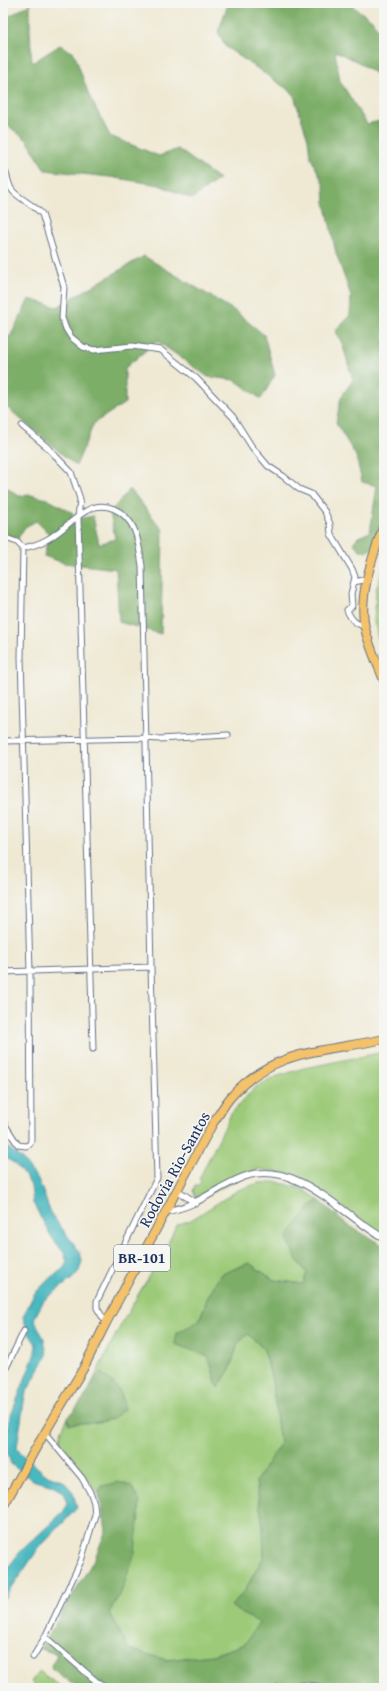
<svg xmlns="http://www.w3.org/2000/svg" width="387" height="1691" viewBox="0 0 387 1691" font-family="'Gentium Book Plus',serif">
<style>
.green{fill:#9cca78;stroke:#5c7c6b}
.forest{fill:#7dae68;stroke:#4c6e63}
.water{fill:#49b8bf;stroke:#32748e}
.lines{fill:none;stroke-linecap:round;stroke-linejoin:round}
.minor-casing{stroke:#657087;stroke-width:7}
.tertiary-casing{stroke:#657087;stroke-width:8}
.trunk-casing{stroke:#657087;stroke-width:10}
.minor{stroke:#fff;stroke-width:5}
.tertiary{stroke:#fff;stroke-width:6}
.trunk{stroke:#f3c26a;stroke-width:8}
.labels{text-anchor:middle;stroke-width:3.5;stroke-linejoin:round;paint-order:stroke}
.shield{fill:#f6f6f2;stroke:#5d6b8a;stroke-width:1}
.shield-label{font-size:15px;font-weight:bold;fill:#1b2f5e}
.street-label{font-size:16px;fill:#1b2f5e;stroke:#f6f6f2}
</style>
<rect width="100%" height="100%" fill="#f6f6f2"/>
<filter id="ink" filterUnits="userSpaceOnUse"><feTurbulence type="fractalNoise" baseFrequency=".025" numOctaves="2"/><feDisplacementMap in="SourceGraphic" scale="8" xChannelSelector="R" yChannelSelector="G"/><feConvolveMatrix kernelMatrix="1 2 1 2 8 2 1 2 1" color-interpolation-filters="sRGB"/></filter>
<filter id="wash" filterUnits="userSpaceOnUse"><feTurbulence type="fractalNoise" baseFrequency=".012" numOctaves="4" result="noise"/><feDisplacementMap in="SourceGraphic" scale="16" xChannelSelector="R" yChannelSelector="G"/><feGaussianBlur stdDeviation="0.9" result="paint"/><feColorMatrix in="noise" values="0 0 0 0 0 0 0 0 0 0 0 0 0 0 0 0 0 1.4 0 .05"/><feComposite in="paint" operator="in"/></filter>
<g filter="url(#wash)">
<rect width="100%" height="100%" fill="#efe9d3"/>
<path class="green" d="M384 564V661L374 622 376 590Z
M384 1052V1236L322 1193 293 1175 259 1169 197 1200 193 1191 195 1186H198L201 1181 199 1179 231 1114 254 1088 275 1077 304 1068Z
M278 1182 303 1189 319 1200 311 1206 297 1260 307 1273 303 1284 274 1280 249 1263 220 1275 208 1297 199 1321 217 1387 230 1369 238 1343 248 1334 264 1349 272 1380 280 1444 256 1482 263 1527 264 1556 244 1592 231 1606 242 1614 260 1622 245 1644 213 1655 167 1660 129 1649 109 1613 122 1590 102 1486 99 1494 69 1455 60 1440 62 1429 68 1418 69 1424 124 1400 116 1386 101 1373 94 1379C107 1350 122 1322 138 1295 151 1272 166 1251 176 1225L191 1220 238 1190 259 1183Z
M39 1671 58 1685 56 1688H38L31 1682Z"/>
<path class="forest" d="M227 3H348L372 20 384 39V72L379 76 358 62 335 51 340 81 367 124 384 120V518L375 546 367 552 361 551 353 543 358 537 370 532 377 486 362 482 356 456 336 423 341 397 353 380 342 343 335 331 350 315 351 296 336 253 325 202 324 185 310 156 308 139 293 93 226 47 218 32 227 7Z
M30 4V30L32 63 60 45 74 53 89 95 110 136 159 156 178 149 219 179 192 199 159 185 110 177 45 170 27 140 3 122V39L10 36 6 18Z
M144 256 235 311 264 335 275 375 261 399 235 380 208 377 157 341 125 368V403L94 423 76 466 3 404V336L10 337 29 299 57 307Z
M3 485 19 496 31 495 47 499 73 513 71 520 93 516 99 544 115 539 110 512 130 489 163 530 161 634 119 622 116 569 64 563 44 556 49 534 36 521 25 527 17 540 3 532Z
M319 1200 348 1225 384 1246V1688H79L51 1668 57 1654 40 1649 95 1558 106 1530 99 1494 102 1486 118 1482 131 1486 140 1502 135 1553 122 1590 109 1613 129 1649 167 1660 213 1655 245 1644 259 1622 242 1614 231 1606 244 1592 264 1556 263 1527 256 1481 280 1444 272 1380 264 1349 248 1334 238 1343 230 1369 218 1388 209 1357 175 1344 177 1333 199 1321 208 1297 220 1275 249 1263 274 1280 303 1284 307 1273 297 1260 287 1238 311 1206Z
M101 1373C114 1383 124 1392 124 1409L113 1419 100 1422 69 1424 68 1418 87 1394 94 1379Z"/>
<path class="water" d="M3 1144 22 1159 39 1181 51 1214 80 1252 82 1261 79 1271 72 1279 44 1300 34 1319 44 1339 47 1355 25 1395 17 1447 21 1453 45 1474 63 1481 73 1492 77 1508 39 1548 3 1600V1574L20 1552 64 1511 67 1503 63 1492 50 1485 32 1480 11 1464 5 1446 10 1418 35 1353 36 1344 29 1334 23 1317 34 1294 47 1281 64 1268 67 1262 64 1253 51 1236 33 1203 31 1186 26 1177 14 1163 3 1156Z"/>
</g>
<g filter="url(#ink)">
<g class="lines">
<defs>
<path id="minor" d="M3 167C8 174 7 183 12 190 18 198 34 205 42 214L64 287 62 318 66 329 71 337 83 347 94 350 132 346 161 350 196 378 233 417 252 447 268 466 283 476 299 489 311 494 325 512 330 524 331 534 352 569 355 577 351 594 352 606 347 610C351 620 355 623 365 627
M22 426 46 446 71 472 80 499 78 518 93 1049
M3 537 17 542 23 548 21 657 30 972 31 1140 30 1144 26 1146 18 1145 7 1128
M23 548C54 542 62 526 86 511 105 500 125 510 134 529 139 540 140 554 142 566L151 967 157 1178 97 1301V1308L106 1323
M354 582 368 579
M3 741 145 738 159 739 228 735
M3 972 151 967
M3 1121 7 1128 3 1135
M3 1374 24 1331
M45 1637 104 1688
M33 1657 45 1637 81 1561 95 1515 94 1503 91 1494 82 1478 45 1433
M277 1688C294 1685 308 1683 325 1688"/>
<path id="tertiary" d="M178 1191 196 1203
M166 1211C197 1207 215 1188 243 1177 295 1157 343 1216 384 1238"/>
<path id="trunk" d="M384 525C373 556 358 594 365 628 369 646 377 663 384 680
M3 1507 37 1446 83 1369 106 1323 213 1123C219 1115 224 1105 230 1098 272 1048 327 1052 384 1039"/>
</defs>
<use href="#minor" class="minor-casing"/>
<use href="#tertiary" class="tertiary-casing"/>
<use href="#trunk" class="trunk-casing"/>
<use href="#minor" class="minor"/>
<use href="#tertiary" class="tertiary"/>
<use href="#trunk" class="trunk"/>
</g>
</g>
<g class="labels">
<rect class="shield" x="114" y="1245" width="56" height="26" rx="3"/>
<g class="shield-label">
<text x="142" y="1263">BR-101</text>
</g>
<g class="street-label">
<text transform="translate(174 1169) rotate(-61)" y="6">Rodovia Rio-Santos</text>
</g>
</g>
<rect width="387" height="1691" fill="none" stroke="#f6f6f2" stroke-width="16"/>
</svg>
